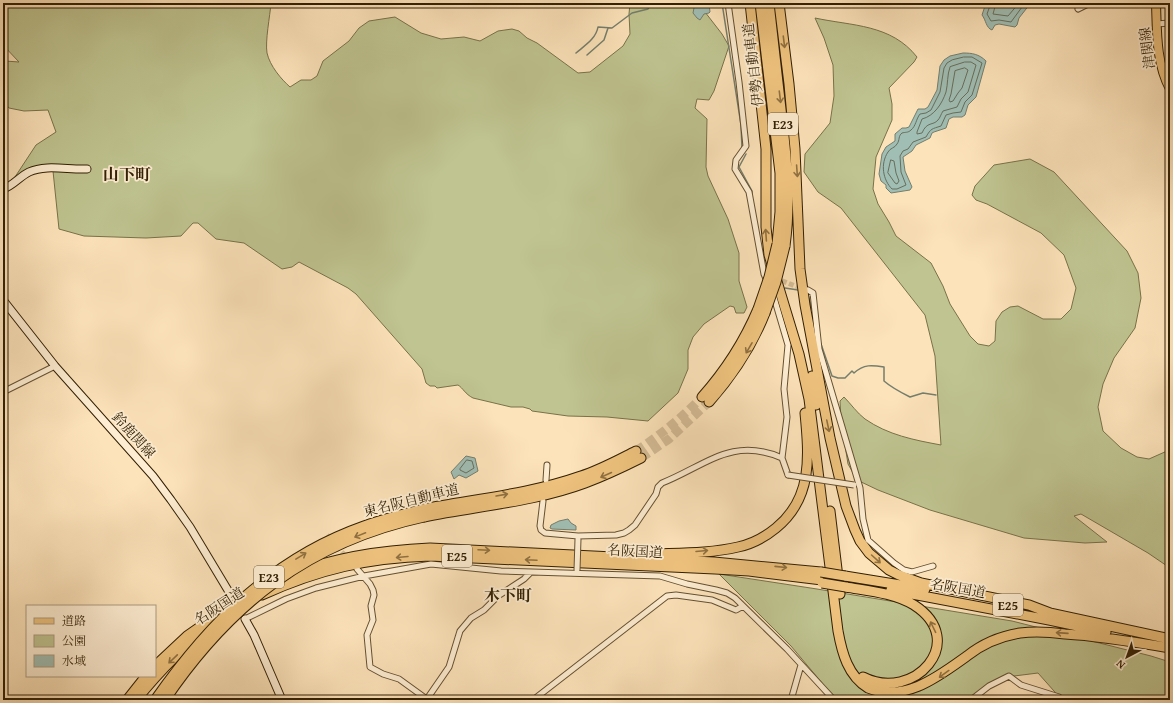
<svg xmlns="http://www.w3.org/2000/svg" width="1173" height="703" viewBox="0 0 1173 703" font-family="'Gentium Book Plus','Noto Serif JP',serif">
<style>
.green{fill:#bfc490;stroke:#78724a}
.water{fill:#a0beb4;stroke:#747e6e}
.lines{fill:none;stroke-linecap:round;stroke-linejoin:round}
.shore{stroke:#686e5c;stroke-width:1}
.stream{stroke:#747e6e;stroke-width:1.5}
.street-tunnel{stroke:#d4bc96;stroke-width:5;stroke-dasharray:5 2.5;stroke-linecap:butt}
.highway-tunnel{stroke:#d4bc96;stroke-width:9;stroke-dasharray:9 4.5;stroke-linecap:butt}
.street-casing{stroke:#645032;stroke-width:7}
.secondary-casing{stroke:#311f04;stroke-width:9}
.primary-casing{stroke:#311f04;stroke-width:10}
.highway-casing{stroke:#311f04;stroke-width:11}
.street{stroke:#feedd2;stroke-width:5}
.secondary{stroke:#feedd2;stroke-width:7}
.primary{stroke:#eec27d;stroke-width:8}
.highway{stroke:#eec27d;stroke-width:9}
.street-bridge-casing{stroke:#645032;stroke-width:7;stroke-linecap:butt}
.highway-bridge-casing{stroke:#311f04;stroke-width:11;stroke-linecap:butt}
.street-bridge{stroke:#feedd2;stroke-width:5}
.highway-bridge{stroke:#eec27d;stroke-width:9}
.oneway{stroke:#907040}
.labels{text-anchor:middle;stroke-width:3.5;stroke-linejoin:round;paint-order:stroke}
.shield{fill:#feedd2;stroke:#6e5d42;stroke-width:1}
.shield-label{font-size:13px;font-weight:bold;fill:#311f04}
.street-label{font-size:14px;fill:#311f04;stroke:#feedd2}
.quarter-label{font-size:16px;font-weight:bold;fill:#311f04;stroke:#feedd2}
</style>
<rect width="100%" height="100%" fill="#fde3ba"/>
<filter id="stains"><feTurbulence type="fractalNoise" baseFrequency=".005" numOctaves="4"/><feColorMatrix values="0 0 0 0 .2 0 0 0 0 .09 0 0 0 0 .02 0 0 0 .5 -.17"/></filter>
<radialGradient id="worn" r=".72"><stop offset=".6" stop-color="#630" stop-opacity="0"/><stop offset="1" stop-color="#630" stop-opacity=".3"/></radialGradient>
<path class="green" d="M3 3H271C270 16 265 41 267 53 270 66 281 79 290 87L301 80H311L317 76 323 61 349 41 359 28 369 21 395 17 421 33 441 39 464 37 480 41 498 31 512 29 519 31 527 38 537 43 578 73 590 72 623 46 630 34 629 14 630 3H698L722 34 729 46 714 91 709 100 697 99 695 108 707 119 706 167 708 176 728 219 739 253V281L747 307 744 313H736L734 307 730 306 704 324 693 337 688 350V369L678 393 648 421 607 417 568 416 532 411 530 409 523 407H511L473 398C465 394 463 388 458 385L437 388 435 386H430L426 383 422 369 356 294 348 288 299 262 292 267 282 269 244 243 216 239 198 223H193L181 236 146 238 84 236 59 229 53 171H42L13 180 36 145 56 132 48 110 24 111 9 108 3 101V64L5 61 19 62 3 45Z
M815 18C852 26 891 24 917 57L914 62 889 88 892 104V120L876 157 873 189 878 204 889 222 896 236 931 263 943 286 950 304 970 336 978 344 989 346 995 341 996 321 1002 312 1010 307 1018 306 1043 319H1061L1071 309 1076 288 1064 255 1041 233 987 204 976 200 972 195 975 186 994 165 1030 159 1054 172 1127 251 1138 273 1141 298 1135 328 1114 358 1103 384 1098 407 1103 431 1121 448 1137 457 1149 459 1167 451 1170 447V568L1148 553 1081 514 1074 516 1107 542 1085 543 1024 538 930 510 878 490 857 480 848 464 841 421 840 401 844 397C851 404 857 413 865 419 888 435 914 440 941 445L935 356 925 315 841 208 818 192 804 172 805 154 830 123 834 96 833 65 824 38Z
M719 574 817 589 1012 621 1151 656 1170 662V700H1062L1038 673 1006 677 971 700H838L833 696 791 646Z"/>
<path class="water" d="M695 3H709L710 12 709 13 704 14 700 20 697 18 693 13Z
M988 3H1030V4L1019 18 1017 25 1015 27 999 24 995 25 992 30C986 28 986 20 982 15L985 6Z
M963 53C972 53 979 54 986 61L976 97 968 105 965 115 962 117H953L949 119 946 128 934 132 932 133 930 138 916 145 912 151 903 157 905 171 912 187 910 190 891 193 886 188V185L881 181 879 174 882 154 886 147 895 141V134L902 128H906L909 127 918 109H925L928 107 937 90 940 66 944 60 950 56Z
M466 456 475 458 478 471 466 478 459 475 454 479 451 472Z
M568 519 571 523 576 526V530L552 529 550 528 551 525 559 521Z"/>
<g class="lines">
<path class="shore" d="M991 3 987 14 991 21 999 20 1011 22 1025 3
M996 3 993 14 1008 16 1019 3
M964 57H972L982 63 972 95 965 102 961 112 953 113 946 115 941 126C932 129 931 128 926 137L913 142 908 149 903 151 900 156 901 172 906 185 897 189H892C883 180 880 164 888 152 890 148 895 148 897 144 900 140 898 136 902 133 905 132 908 133 911 130 916 126 916 119 920 114L926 113 931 110 940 92 944 68 947 63 952 60Z
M965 62H971L976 65 968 92 961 99 957 107 943 111C941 114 940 118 938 120 933 126 927 121 922 133L917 134V132L922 119C934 116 942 104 946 92 948 84 947 75 950 67Z
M965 68 968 70 962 88 958 93 953 101 950 102 949 100 951 94 955 71Z
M891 160 894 161 896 173 899 181 897 184 895 183 888 173Z
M467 460 472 461 474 468 466 473 460 470V469Z"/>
<path class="stream" d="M722 3 741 125 742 148
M576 53C584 46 596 39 598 27L612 28 632 13 648 9 651 3
M587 55 604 40 608 28
M746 154 739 167 752 191V195
M785 288 798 290
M807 292 812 309
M821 344 832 376 838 378H845L852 371 854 373C864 364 872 365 884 367V381C892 388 900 392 910 397L923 393 936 395"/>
<path class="street-tunnel" d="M775 278 803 289
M327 535 347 558"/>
<path class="highway-tunnel" d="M636 451C660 435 682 418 702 397
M641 458 669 439 709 402"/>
<defs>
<path id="street" d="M728 3 739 82 746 146 736 160 735 169 749 192 764 274 767 281
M1078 9 1090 3
M1157 24 1169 23 1170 24
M808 290 813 293 819 349 860 488 863 519 868 540 894 563 904 570 912 572 933 566
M773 294 788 345 784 389 787 417 782 458
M3 392 55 366
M546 480 547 465
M543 501 540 526 541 530 545 533 578 536 616 535 624 533 629 530 635 525 656 494 658 487 662 483C705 466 732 436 782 458L788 475
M357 569 370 584 373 590 374 595 371 606 373 620 367 635 370 667 383 674 399 679 428 700
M245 619 286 599 316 588 364 576 431 564 501 571 660 576 687 584 716 590 727 593 735 598 787 649 834 700
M428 700 429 696 449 667 460 631 471 618 484 610 498 596 524 579 530 573
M533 700 667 596 676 595 712 600 736 610 743 606
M791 700 801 665
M971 700 989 686 1009 676 1021 685 1059 697 1062 700"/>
<path id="secondary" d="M3 189C13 186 19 177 29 172 46 164 68 170 87 169
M3 300 55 366 153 476 171 500 190 527 232 597
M245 619 254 635 282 700"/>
<path id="primary" d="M1156 3C1157 32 1156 63 1170 89"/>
<path id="highway" d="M750 3 766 149V227L769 255 799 354 809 399 838 631C842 653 848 676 868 688 905 703 939 676 967 656 982 644 1001 636 1020 633 1035 631 1050 632 1065 634 1100 636 1135 642 1170 648
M760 3 780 173V212L777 244
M769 3C773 41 778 80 782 118 787 162 791 202 785 246
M779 3 789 84 795 149 800 269 805 305 830 438 846 506 855 530 860 541 869 553 889 570 899 575 921 583 1029 605 1050 613
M812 376 816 405
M702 397C726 370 744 342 758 309
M709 402C733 375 752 346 765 313
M423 509C475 499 530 494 581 476 600 470 618 460 636 451
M830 511 840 594
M424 517C477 506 534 502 585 483 604 476 623 467 641 458
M657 554C684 553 712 553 738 547 752 544 765 537 776 528 813 498 809 456 805 413
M291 574C336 557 382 550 430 548L714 562 821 572
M845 576 925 589
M846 587C869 591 894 593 914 605 970 641 914 703 863 677
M891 590 1049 620 1106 632
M262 595C319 569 368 558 430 556L715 569 749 571 822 580
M1045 612 1170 639
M155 666 187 636 237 601
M127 700 146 676
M136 700C158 673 182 647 210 627"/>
</defs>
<use href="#street" class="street-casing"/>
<use href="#secondary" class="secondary-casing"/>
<use href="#primary" class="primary-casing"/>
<use href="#highway" class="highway-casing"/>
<use href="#street" class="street"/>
<use href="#secondary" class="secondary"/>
<use href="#primary" class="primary"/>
<use href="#highway" class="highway"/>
<defs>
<path id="street-bridge" d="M788 475 854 485
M577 570 578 539"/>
<path id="highway-bridge" d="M758 309 769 277 777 244
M765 313 776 282 785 246
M821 572 845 576
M822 583 846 587
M155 700C210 622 273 558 364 526 383 519 403 514 423 509
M165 700C230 604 309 542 424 517"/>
</defs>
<use href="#street-bridge" class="street-bridge-casing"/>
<use href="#highway-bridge" class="highway-bridge-casing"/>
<use href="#street-bridge" class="street-bridge"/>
<use href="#highway-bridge" class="highway-bridge"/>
</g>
<defs><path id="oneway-shaft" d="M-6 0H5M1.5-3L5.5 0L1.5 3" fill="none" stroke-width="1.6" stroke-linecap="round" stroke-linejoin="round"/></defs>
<g class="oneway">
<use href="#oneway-shaft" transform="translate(784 42) rotate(83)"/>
<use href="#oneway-shaft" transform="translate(780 97) rotate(83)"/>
<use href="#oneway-shaft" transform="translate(797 171) rotate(86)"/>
<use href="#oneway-shaft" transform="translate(766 235) rotate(-94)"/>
<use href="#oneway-shaft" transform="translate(749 348) rotate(120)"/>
<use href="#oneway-shaft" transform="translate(828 426) rotate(78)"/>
<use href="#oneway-shaft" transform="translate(606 475) rotate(156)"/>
<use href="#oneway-shaft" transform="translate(502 495) rotate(-10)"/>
<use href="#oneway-shaft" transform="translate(360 535) rotate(158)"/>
<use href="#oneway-shaft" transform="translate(484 550) rotate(3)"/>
<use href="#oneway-shaft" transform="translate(702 551) rotate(-5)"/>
<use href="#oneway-shaft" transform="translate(301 556) rotate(-31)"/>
<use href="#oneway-shaft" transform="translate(402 557) rotate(175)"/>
<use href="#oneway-shaft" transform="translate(876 559) rotate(42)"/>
<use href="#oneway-shaft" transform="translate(531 560) rotate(-177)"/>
<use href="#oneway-shaft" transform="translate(781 567) rotate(6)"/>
<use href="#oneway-shaft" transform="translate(933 627) rotate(-116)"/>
<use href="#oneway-shaft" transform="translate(1062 633) rotate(-176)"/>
<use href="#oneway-shaft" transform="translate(173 659) rotate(136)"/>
<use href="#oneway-shaft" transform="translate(944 674) rotate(144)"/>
</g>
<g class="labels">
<g class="shield">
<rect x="768" y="113" width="30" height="22" rx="3"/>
<rect x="442" y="545" width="30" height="22" rx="3"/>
<rect x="254" y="566" width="30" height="22" rx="3"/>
<rect x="993" y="594" width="30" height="22" rx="3"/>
</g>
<g class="shield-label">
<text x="783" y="129">E23</text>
<text x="457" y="561">E25</text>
<text x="269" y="582">E23</text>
<text x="1008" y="610">E25</text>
</g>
<g class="street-label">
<text transform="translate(1147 48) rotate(-97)" y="5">津関線</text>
<text transform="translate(753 65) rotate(-97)" y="5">伊勢自動車道</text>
<text transform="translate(134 435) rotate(48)" y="5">鈴鹿関線</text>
<text transform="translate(411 500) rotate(-14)" y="5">東名阪自動車道</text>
<text transform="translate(635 551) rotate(3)" y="5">名阪国道</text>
<text transform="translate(958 588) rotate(10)" y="5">名阪国道</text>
<text transform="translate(219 606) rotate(-33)" y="5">名阪国道</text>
</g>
<g class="quarter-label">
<text x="127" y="180">山下町</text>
<text x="508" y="601">木下町</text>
</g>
</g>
<rect width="1173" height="703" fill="none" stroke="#fde3ba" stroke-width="16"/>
<rect x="4" y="4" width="1165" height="695" fill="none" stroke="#311f04" stroke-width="2"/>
<rect x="8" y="8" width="1157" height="687" fill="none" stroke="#311f04"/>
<rect x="26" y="605" width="130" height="72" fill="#feedd2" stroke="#ac9b80"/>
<rect x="34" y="618" width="20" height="6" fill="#eec27d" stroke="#ac9b80"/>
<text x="62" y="625" font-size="12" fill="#311f04">道路</text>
<rect x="34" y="635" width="20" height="12" fill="#bfc490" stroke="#ac9b80"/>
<text x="62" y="645" font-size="12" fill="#311f04">公園</text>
<rect x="34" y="655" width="20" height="12" fill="#a0beb4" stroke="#ac9b80"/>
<text x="62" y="665" font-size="12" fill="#311f04">水域</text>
<g transform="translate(1127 657) rotate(221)" stroke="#feedd2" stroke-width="3" paint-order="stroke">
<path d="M0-3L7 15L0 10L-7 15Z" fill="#311f04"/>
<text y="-6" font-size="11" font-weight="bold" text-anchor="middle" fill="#311f04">N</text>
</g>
<rect width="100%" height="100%" filter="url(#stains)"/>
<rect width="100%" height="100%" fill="url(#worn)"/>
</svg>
